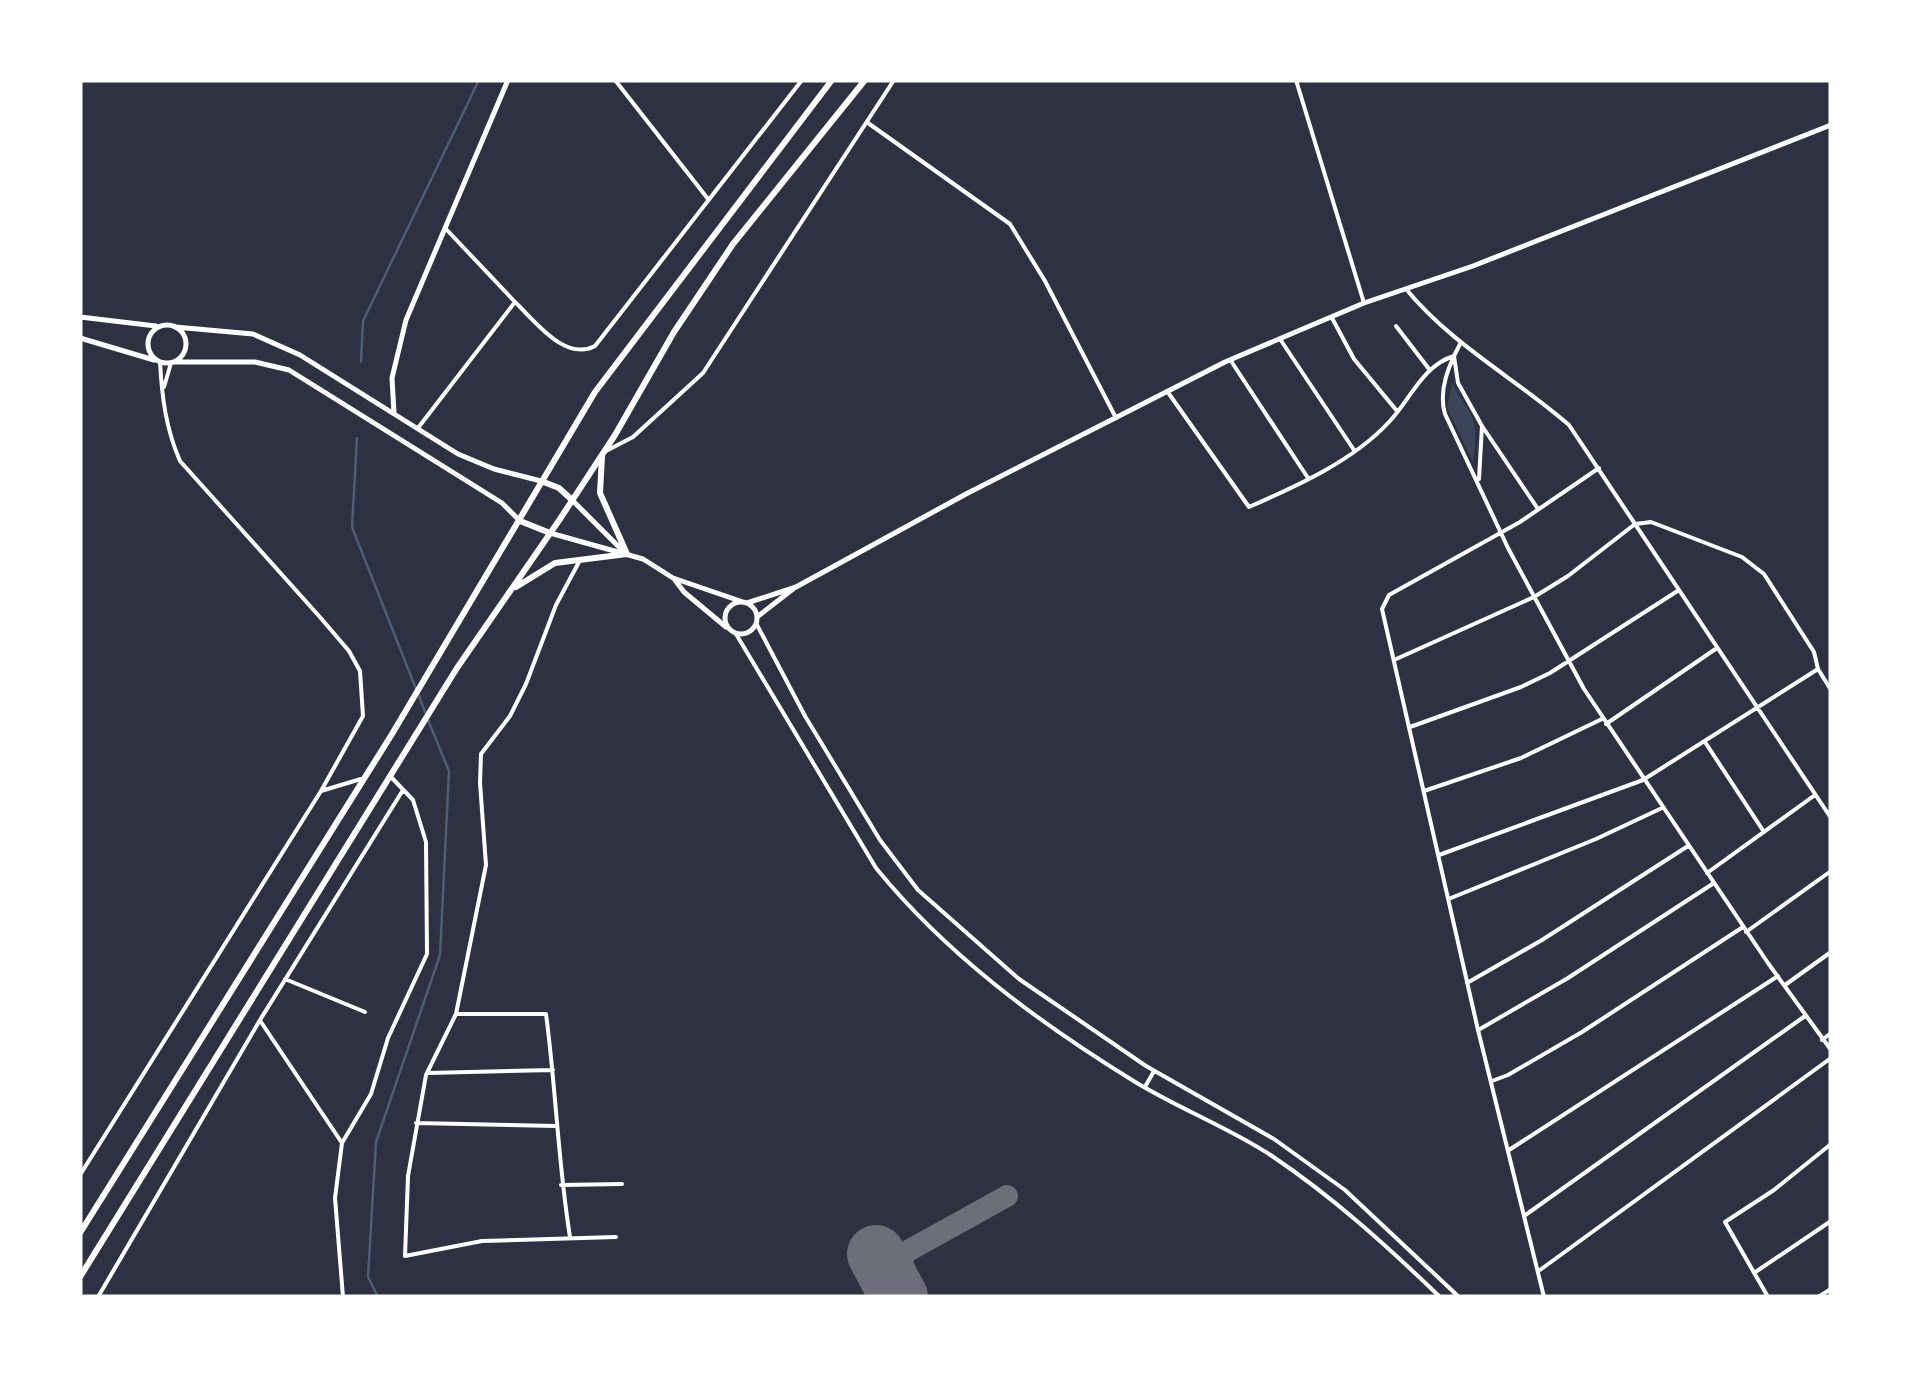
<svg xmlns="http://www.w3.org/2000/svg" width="1911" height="1377" viewBox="0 0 1911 1377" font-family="Raleway,sans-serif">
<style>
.green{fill:#3c4559}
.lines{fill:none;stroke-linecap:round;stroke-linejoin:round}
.stream{stroke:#4f5d75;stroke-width:2.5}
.taxiway{stroke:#6c6f7a;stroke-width:22}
.runway{stroke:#6c6f7a;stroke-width:58}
.minor{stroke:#fff;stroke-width:4}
.tertiary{stroke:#fff;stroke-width:5}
.secondary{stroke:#fff;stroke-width:5}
.trunk{stroke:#fff;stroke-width:6}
</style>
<rect width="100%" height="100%" fill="#2d3142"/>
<path class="green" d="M1452 384C1474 419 1479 420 1473 462L1447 407Z"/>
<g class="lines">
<path class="stream" d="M361 362 363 321 479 80
M357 438 352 527 416 689
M419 696 425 712
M378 1297 368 1277 376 1142 440 955 449 771 428 720"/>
<path class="taxiway" d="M891 1282 906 1252 1007 1196"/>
<path class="runway" d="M876 1254 899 1297"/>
<path class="minor" d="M615 80 708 199
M1296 80 1364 303
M868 123 1010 224 1045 281 1116 418
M446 229 515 302
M1406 289C1452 345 1515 378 1569 425L1831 818
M1332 318 1354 359 1397 411
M1396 326 1429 369
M1280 339 1354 450
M1460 344C1449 365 1438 390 1445 414L1508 548 1584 689 1768 963 1831 1050
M1231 361 1308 478
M160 362C162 398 166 429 180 461L319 616 349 651 360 671 363 716 321 791
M164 387 171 363
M1167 391 1249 507C1297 486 1353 461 1389 422 1410 400 1423 365 1454 356L1458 383 1482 426 1479 479
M1482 426 1538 509
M418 428 515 302C535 321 565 362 595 346L802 80
M606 451 633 437 703 373 894 80
M579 562 556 605 526 684 510 716 481 754 480 783 486 865 456 1014 426 1075 408 1176 405 1256 482 1241 616 1237
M756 623 805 716 880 840 918 890 1019 979 1146 1066 1274 1139 1345 1190 1459 1297
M736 634 876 868C946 954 1038 1022 1132 1080 1177 1108 1228 1127 1272 1156 1333 1197 1387 1246 1440 1297
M1394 660 1534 597 1568 576 1635 524 1651 522 1742 557 1764 574 1814 652 1818 669 1831 690
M1606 724 1717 648
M1410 727 1521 687 1550 673 1679 590
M1705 742 1764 832
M1424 791 1521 758 1602 719
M1439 855 1643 780 1818 669
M1707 873 1815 795
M1451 898 1596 839 1662 808
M1746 932 1831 871
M285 979 365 1012
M1467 983 1542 940 1688 846
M1785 985 1831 952
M456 1014H546C556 1089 558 1163 570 1237
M261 1022 342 1143 335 1198 343 1297
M1480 1029 1568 978 1714 883
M1822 1040 1831 1033
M428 1073 553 1070
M1492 1081 1508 1075 1582 1032 1743 927
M1145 1087 1154 1071
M416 1123 556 1126
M342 1143 371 1094 388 1038 427 954 426 842 413 800 392 778
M1509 1150 1778 976
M80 1175 321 791 361 779
M561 1185 622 1184
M1524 1216 1805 1016
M1540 1270 1831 1058
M1754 1273 1831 1221
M98 1297 260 1020 403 790
M1544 1297 1478 1030 1382 609 1389 595 1520 522 1599 468
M1768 1297 1725 1222 1774 1190 1831 1144
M1818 1297 1831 1289"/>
<path class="tertiary" d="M572 500 624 552
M550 533 643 559 673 578 743 602
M675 580 684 592 726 627
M725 618a16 16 0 1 1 32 0a16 16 0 1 1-32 0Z
M747 603 796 587 966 494 1225 362 1364 303 1473 266 1831 125
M757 617 793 589"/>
<path class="secondary" d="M80 317 156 326
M148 344a19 19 0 1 1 38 0a19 19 0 1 1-38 0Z
M175 327 253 334 300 355 458 454 494 469 541 481
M80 338 154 360
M173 362H255L289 370 502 503 520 521
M394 413 392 378 406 320 508 80"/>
<path class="trunk" d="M541 481 559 488 572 500
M520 521 550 533
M516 587 555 563 627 554 600 493 602 456
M80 1233 392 734 595 392 832 80
M80 1277 457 668 560 519 615 435 674 332 733 244 865 80"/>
</g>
<rect width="1911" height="1377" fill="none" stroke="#ffffff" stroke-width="165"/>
</svg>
